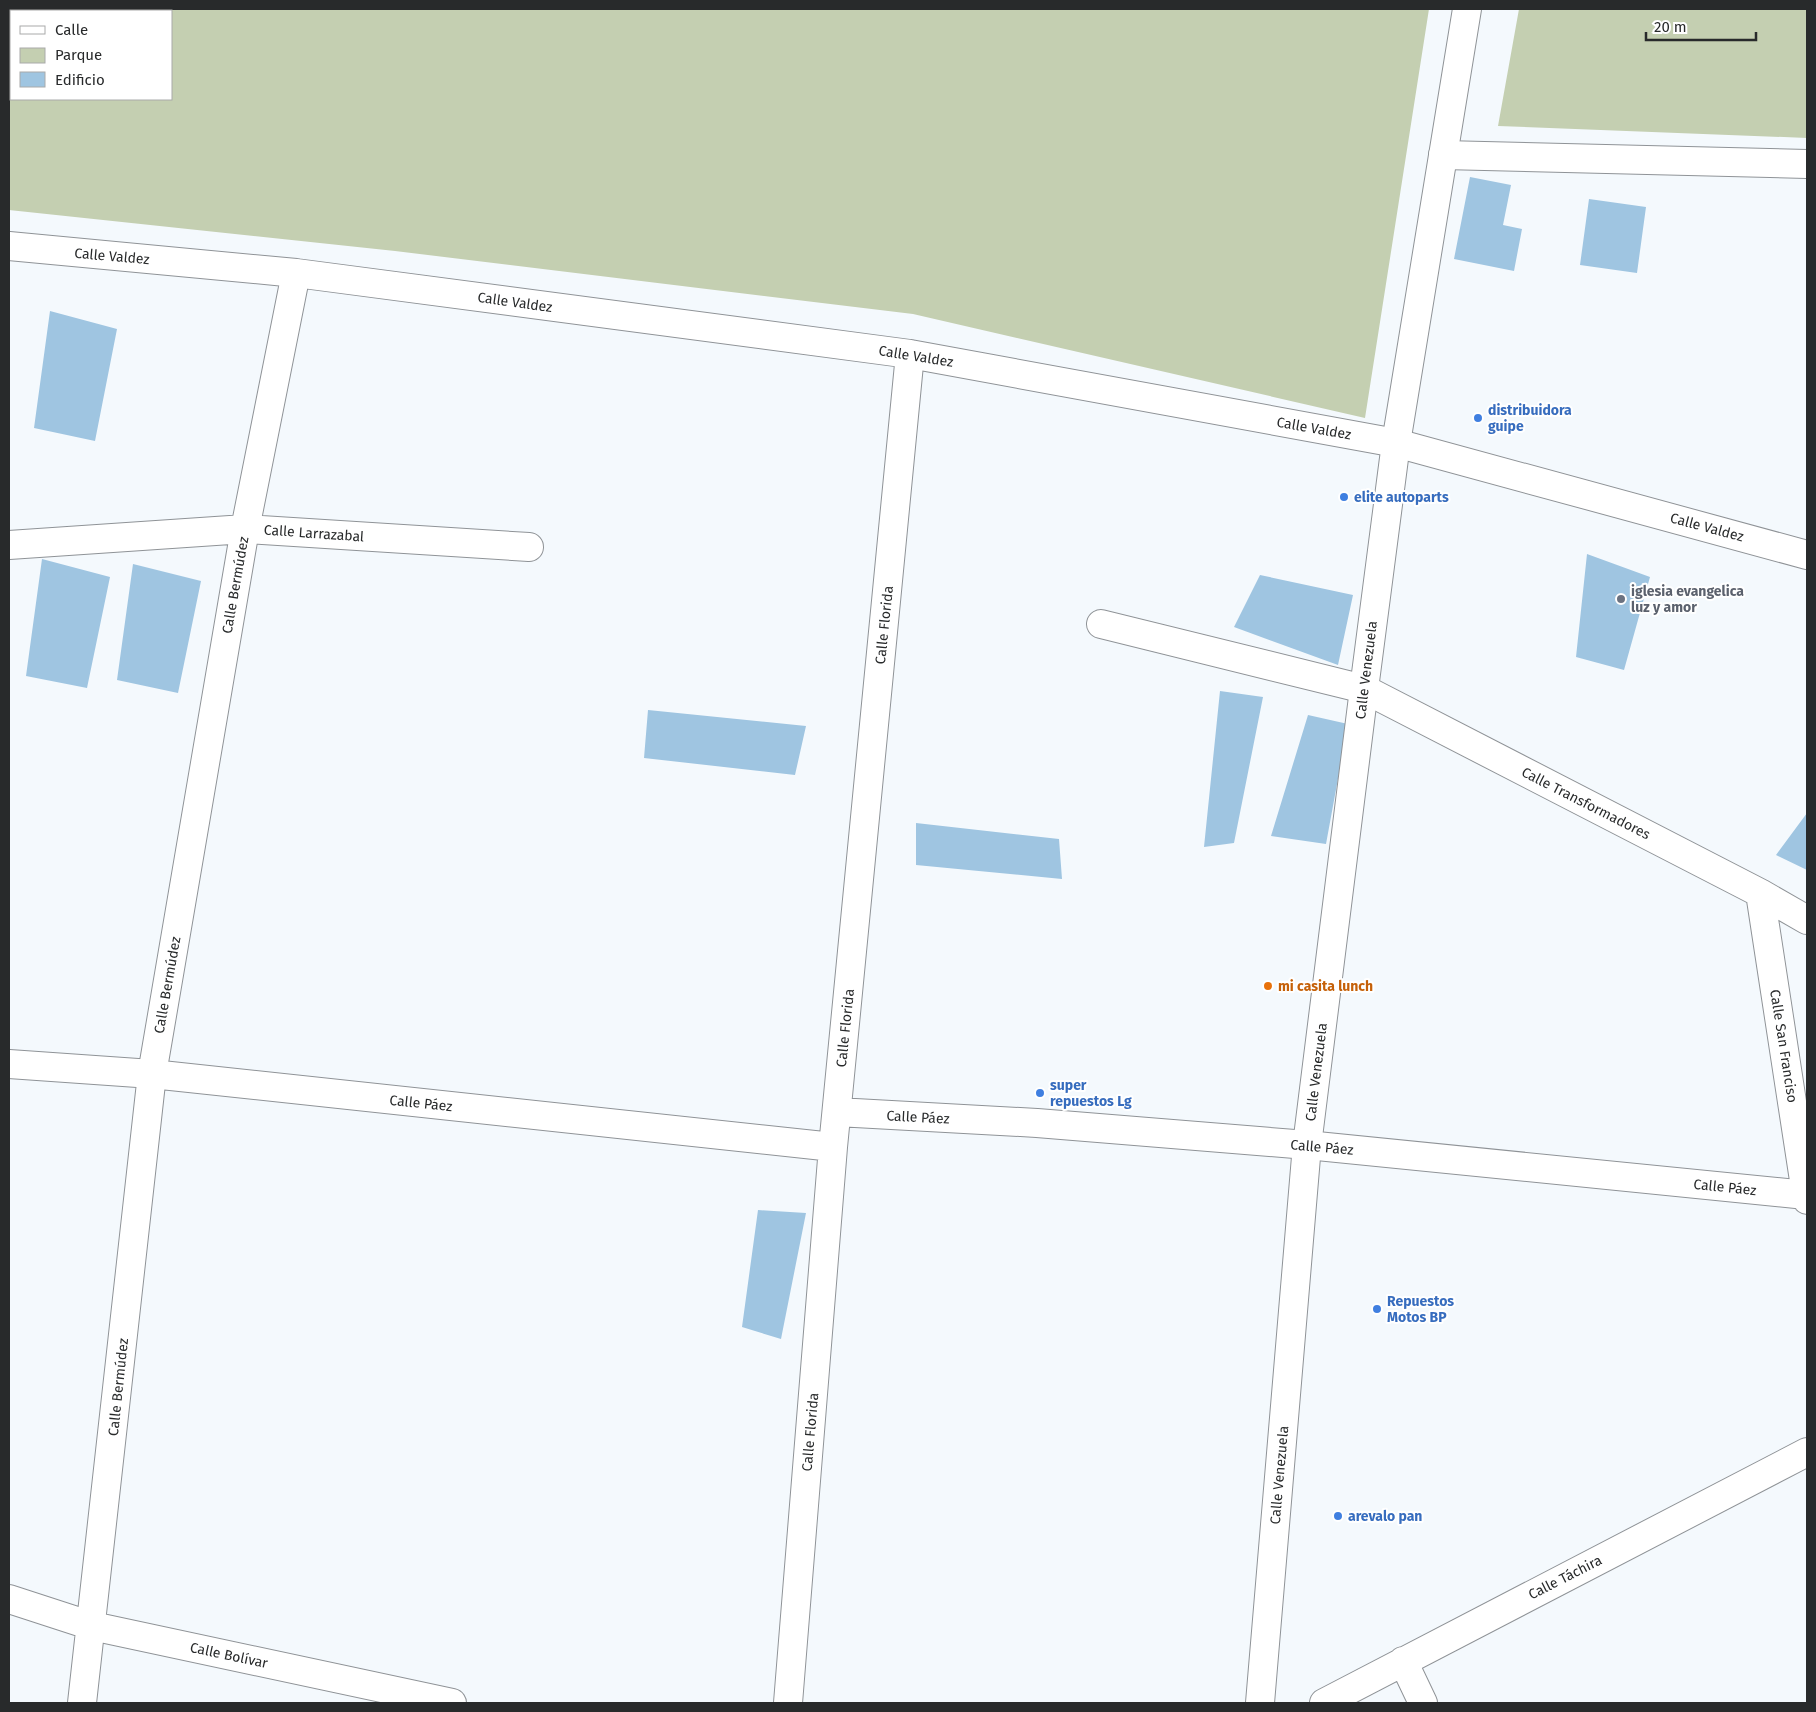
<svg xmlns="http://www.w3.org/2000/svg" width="1816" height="1712" viewBox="0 0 1816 1712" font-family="'Fira Sans',sans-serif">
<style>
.green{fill:#c4cfb1;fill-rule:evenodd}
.building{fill:#9fc5e1}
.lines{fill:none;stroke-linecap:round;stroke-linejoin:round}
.street-casing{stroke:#8f9397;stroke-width:30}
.secondary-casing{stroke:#8f9397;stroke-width:30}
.street{stroke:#fff;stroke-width:28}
.secondary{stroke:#fff;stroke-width:28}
.shop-dot{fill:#3f7fe0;stroke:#fff;stroke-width:2}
.worship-dot{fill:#6b7280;stroke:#fff;stroke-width:2}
.food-dot{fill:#e8710a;stroke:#fff;stroke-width:2}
.labels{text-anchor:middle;stroke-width:4;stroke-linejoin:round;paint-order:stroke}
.street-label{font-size:14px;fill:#282a2b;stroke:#fff}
.shop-label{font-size:14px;font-weight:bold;fill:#366cbe;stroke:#fff;text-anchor:start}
.worship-label{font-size:14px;font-weight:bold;fill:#5b616d;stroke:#fff;text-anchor:start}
.food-label{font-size:14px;font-weight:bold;fill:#c56008;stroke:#fff;text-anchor:start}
</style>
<rect width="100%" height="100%" fill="#f4f9fd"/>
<path class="green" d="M9 9H1429L1365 418 913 314 395 251 9 210ZM11 11H171V99H11Z
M1519 9H1807V138L1498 126Z"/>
<path class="building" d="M1470 177 1511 185 1503 225 1522 229 1514 271 1454 259Z
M1589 199 1646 207 1637 273 1580 265Z
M50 311 117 329 95 441 34 428Z
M1587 554 1650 577 1624 670 1576 657Z
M42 559 110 577 87 688 26 676Z
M133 564 201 581 178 693 117 680Z
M1260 575 1353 595 1338 665 1234 627Z
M1220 691 1263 697 1234 843 1204 847Z
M648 710 806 726 795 775 644 758Z
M1308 715 1348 724 1326 844 1271 836Z
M1807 813V870L1776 855Z
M916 823 1059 839 1062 879 916 865Z
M758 1210 806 1213 781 1339 742 1327Z"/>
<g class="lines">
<defs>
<path id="street" d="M1443 155 1807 164
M9 246 296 273 910 354 1396 443 1807 555
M9 545 245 529 529 547
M1101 624 1364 689 1760 893 1807 920
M1760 893 1807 1200
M9 1064 152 1074 833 1147
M837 1112 1037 1123 1307 1145 1806 1195
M9 1599 92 1626 452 1703
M1403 1661 1423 1703
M82 1703 152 1074 245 529 296 273
M788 1703 833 1147 910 354
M1324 1703 1807 1452"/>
<path id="secondary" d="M1260 1703 1307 1145 1364 689 1396 443 1467 9"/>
</defs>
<use href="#street" class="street-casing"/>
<use href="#secondary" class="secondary-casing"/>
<use href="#street" class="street"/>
<use href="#secondary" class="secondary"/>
</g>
<g class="shop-dot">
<circle cx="1478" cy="418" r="5"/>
<circle cx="1344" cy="497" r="5"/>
<circle cx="1040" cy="1093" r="5"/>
<circle cx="1377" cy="1309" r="5"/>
<circle cx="1338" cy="1516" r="5"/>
</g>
<circle class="worship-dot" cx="1621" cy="599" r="5"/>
<circle class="food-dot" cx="1268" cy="986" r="5"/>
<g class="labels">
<g class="street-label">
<text transform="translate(112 256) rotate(5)" y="5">Calle Valdez</text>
<text transform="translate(515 302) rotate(8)" y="5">Calle Valdez</text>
<text transform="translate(916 356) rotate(9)" y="5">Calle Valdez</text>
<text transform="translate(1314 428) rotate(10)" y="5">Calle Valdez</text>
<text transform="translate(1707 527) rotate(15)" y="5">Calle Valdez</text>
<text transform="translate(314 533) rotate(4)" y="5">Calle Larrazabal</text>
<text transform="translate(235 585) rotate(-80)" y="5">Calle Bermúdez</text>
<text transform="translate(884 625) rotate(-84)" y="5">Calle Florida</text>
<text transform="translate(1366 670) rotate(-83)" y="5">Calle Venezuela</text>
<text transform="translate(1586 803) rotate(27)" y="5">Calle Transformadores</text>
<text transform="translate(167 985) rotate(-80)" y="5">Calle Bermúdez</text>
<text transform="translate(845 1028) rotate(-84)" y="5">Calle Florida</text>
<text transform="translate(1784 1046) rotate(81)" y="5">Calle San Franciso</text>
<text transform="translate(1316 1072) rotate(-83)" y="5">Calle Venezuela</text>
<text transform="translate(421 1103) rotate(6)" y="5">Calle Páez</text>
<text transform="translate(918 1117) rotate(3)" y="5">Calle Páez</text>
<text transform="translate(1322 1147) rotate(5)" y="5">Calle Páez</text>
<text transform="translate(1725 1187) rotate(6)" y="5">Calle Páez</text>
<text transform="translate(118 1387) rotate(-84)" y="5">Calle Bermúdez</text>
<text transform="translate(810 1432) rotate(-85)" y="5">Calle Florida</text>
<text transform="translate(1279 1475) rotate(-85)" y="5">Calle Venezuela</text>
<text transform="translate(1565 1577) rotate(-27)" y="5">Calle Táchira</text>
<text transform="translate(229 1655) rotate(12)" y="5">Calle Bolívar</text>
</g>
<g class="shop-label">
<text x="1488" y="415">distribuidora<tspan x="1488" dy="16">guipe</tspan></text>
<text x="1354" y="502">elite autoparts</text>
<text x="1050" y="1090">super<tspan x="1050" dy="16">repuestos Lg</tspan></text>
<text x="1387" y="1306">Repuestos<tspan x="1387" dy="16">Motos BP</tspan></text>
<text x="1348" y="1521">arevalo pan</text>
</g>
<g class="worship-label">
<text x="1631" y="596">iglesia evangelica<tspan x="1631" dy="16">luz y amor</tspan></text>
</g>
<g class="food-label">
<text x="1278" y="991">mi casita lunch</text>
</g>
</g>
<rect width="1816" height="1712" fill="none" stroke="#282a2b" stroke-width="20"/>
<rect x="10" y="10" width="162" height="90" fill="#ffffff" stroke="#a9aaaa"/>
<rect x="20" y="26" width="25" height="8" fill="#ffffff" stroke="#a9aaaa"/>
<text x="55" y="35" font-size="15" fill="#282a2b">Calle</text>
<rect x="20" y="48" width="25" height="15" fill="#c4cfb1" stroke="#a9aaaa"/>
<text x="55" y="60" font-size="15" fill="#282a2b">Parque</text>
<rect x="20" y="72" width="25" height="15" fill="#9fc5e1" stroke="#a9aaaa"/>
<text x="55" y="85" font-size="15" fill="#282a2b">Edificio</text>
<path d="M1646 32v8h110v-8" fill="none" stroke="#282a2b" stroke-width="2.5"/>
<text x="1654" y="32" font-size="15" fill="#282a2b" stroke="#ffffff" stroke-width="4" paint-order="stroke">20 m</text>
</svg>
